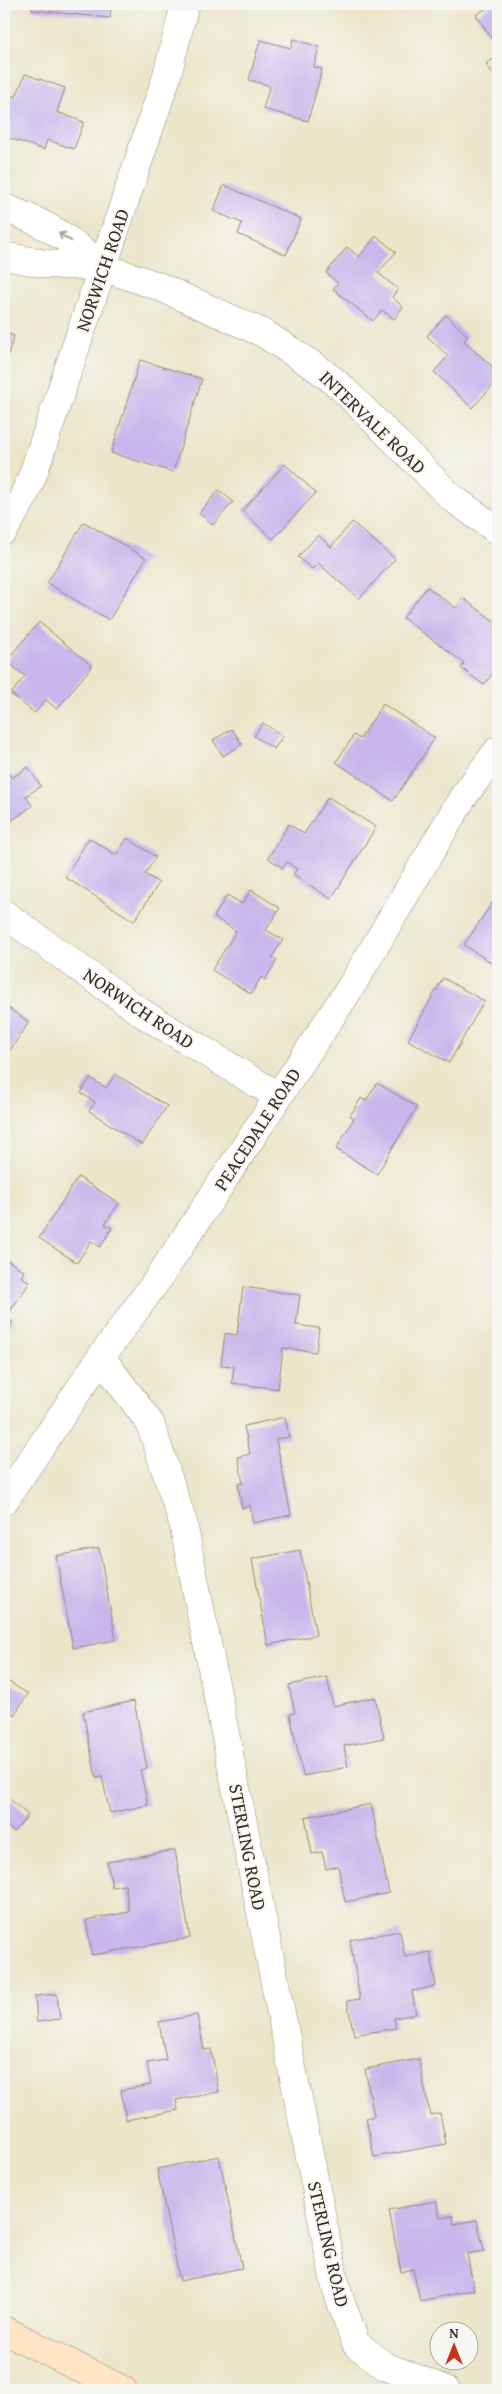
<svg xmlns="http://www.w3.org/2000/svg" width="502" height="2394" viewBox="0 0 502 2394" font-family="'Gentium Book Plus',serif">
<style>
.building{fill:#c7b7ec}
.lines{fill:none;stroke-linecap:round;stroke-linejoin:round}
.street-casing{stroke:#938874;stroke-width:29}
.secondary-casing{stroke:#938874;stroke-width:29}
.street{stroke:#fff;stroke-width:28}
.secondary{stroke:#ffe4c6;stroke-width:28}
.oneway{stroke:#a79f9a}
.labels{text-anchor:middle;stroke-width:4;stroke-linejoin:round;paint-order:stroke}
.street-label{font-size:19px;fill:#3b2a1e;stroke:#f6f6f2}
</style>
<rect width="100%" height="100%" fill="#f6f6f2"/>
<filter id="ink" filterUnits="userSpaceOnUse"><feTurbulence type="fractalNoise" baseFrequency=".02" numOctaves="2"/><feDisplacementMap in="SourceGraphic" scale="10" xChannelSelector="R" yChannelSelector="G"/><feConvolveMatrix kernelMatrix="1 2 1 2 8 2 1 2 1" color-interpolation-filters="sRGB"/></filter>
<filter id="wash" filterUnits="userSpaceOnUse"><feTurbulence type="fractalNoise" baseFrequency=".0096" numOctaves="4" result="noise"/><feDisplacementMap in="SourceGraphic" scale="20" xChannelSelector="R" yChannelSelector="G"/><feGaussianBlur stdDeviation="1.12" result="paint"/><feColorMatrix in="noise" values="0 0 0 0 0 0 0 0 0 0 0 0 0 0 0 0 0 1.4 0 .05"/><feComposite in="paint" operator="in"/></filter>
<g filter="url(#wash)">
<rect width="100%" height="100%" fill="#ebe6ca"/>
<g id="blocks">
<path class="building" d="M33 4H111L110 18 32 10Z
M493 4H498V48L476 15Z
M293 39 319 47 314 67 322 69 308 121 263 109 270 86 249 80 260 40 291 48Z
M498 56V82L486 64Z
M25 74 65 88 57 112 84 122 74 149 47 140 44 150 4 136V93L16 97Z
M224 185 301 219 286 255 238 234 242 223 213 211Z
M376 236 396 252 378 273 398 289 392 297 403 307 394 319 382 310 373 321 333 289 338 283 326 273 347 247 359 257Z
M446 315 468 336 464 341 498 372V380L472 408 434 372 448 356 427 336Z
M4 332 14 336 4 367Z
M140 360 202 379 173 472 111 453Z
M285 464 316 493 273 539 242 511Z
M219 490 233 502 213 525 199 513Z
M84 522 146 558 109 620 47 583Z
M352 522 395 559 359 599 318 563 312 569 298 557 318 535 331 547Z
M427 587 456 608 463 598 498 624V666L484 685 461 668 464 663 403 618Z
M39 622 92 666 57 709 46 700 35 713 11 694 25 676 6 661Z
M383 704 435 738 393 801 336 762 354 735 360 739Z
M263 723 283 736 274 749 254 736Z
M232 729 242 744 223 756 213 740Z
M4 767 12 778 28 767 41 786 26 796 32 806 4 826Z
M328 797 376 827 331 899 293 874 297 869 287 862 283 868 268 858 289 824 304 834Z
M89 838 116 855 127 838 156 857 145 874 159 883 134 921 65 877Z
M251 890 280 908 266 930 283 940 272 957 277 960 265 980 261 977 251 994 212 970 236 931 214 917 227 895 242 904Z
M498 894V967L464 945Z
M443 978 484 1001 449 1063 408 1040Z
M4 1005 29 1022 6 1056 4 1055Z
M115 1074 167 1106 142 1145 89 1111 95 1102 81 1093 90 1078 106 1088Z
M377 1083 417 1107 377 1174 336 1149 354 1118 350 1116 361 1098 366 1101Z
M78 1177 119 1203 105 1224 112 1228 100 1247 91 1241 77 1263 39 1238Z
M4 1258 24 1271 21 1277 30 1282 6 1317 13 1322 4 1336Z
M243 1287 300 1295 296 1325 319 1328 316 1352 283 1348 278 1389 232 1383 234 1366 221 1365 225 1333 237 1335Z
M4 1353 11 1357 4 1368Z
M285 1417 289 1437 276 1439 291 1515 253 1523 250 1506 242 1508 238 1484 243 1483 238 1457 250 1454 244 1426Z
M99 1548 116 1640 73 1648 56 1556Z
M300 1550 316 1635 268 1645 252 1559Z
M327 1677 333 1706 375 1697 384 1738 344 1746 348 1767 303 1776 290 1714 295 1713 289 1685Z
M4 1679 28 1694 14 1715 4 1708Z
M134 1701 147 1768 140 1770 148 1805 110 1813 102 1777 96 1778 83 1712Z
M5 1795 28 1815 14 1832 4 1823Z
M371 1804 389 1893 345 1902 338 1866 326 1869 322 1852 312 1854 305 1817Z
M175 1850 190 1938 92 1955 86 1920 129 1912 125 1885 112 1887 107 1862Z
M400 1931 405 1957 430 1952 436 1986 412 1991 416 2014 394 2018 396 2028 354 2035 347 2001 360 1999 350 1940Z
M57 1994 60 2019 37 2022 35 1996Z
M197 2015 204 2050 211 2049 219 2092 176 2100 178 2110 126 2120 121 2090 151 2085 147 2063 166 2060 159 2022Z
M419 2059 430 2115 440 2113 446 2144 374 2157 366 2118 374 2116 365 2069Z
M219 2156 242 2268 180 2281 157 2169Z
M436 2201 440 2218 453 2216 454 2224 477 2220 484 2251 467 2254 474 2290 420 2301 413 2269 401 2272 389 2210Z"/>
</g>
</g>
<g filter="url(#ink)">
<use href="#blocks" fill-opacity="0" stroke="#938874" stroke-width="1"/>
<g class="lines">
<defs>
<path id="street" d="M4 208C42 221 73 240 102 267
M4 256 46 264 102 267 158 286 263 333 317 368 340 386 451 497 498 531
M4 530 22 500 33 474 166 79 185 4
M4 914 142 1013 278 1096
M101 1357 150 1423 183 1523 336 2288 356 2344 385 2366 446 2390
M4 1501 101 1357 158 1279 352 985 463 797 498 750"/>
<path id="secondary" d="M4 2330 123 2390"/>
</defs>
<use href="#street" class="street-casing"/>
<use href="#secondary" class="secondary-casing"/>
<use href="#street" class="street"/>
<use href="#secondary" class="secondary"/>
</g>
<defs><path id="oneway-shaft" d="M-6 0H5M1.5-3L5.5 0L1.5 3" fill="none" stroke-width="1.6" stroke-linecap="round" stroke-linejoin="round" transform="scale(1.25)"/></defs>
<use class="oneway" href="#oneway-shaft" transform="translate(65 237) rotate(-147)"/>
</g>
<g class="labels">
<g class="street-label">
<text transform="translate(102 270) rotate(-71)" y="7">NORWICH ROAD</text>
<text transform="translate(373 422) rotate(44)" y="7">INTERVALE ROAD</text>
<text transform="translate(139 1008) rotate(34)" y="7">NORWICH ROAD</text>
<text transform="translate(257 1129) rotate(-57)" y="7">PEACEDALE ROAD</text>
<text transform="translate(248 1847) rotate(79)" y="7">STERLING ROAD</text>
<text transform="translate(329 2244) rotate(77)" y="7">STERLING ROAD</text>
</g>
</g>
<rect width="502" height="2394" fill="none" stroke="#f6f6f2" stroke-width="20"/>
<g transform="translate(454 2346)"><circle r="24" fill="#f6f6f2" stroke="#aba49d"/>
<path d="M0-4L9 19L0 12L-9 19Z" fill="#c8321e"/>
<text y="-8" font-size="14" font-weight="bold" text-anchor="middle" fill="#3b2a1e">N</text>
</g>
</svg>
